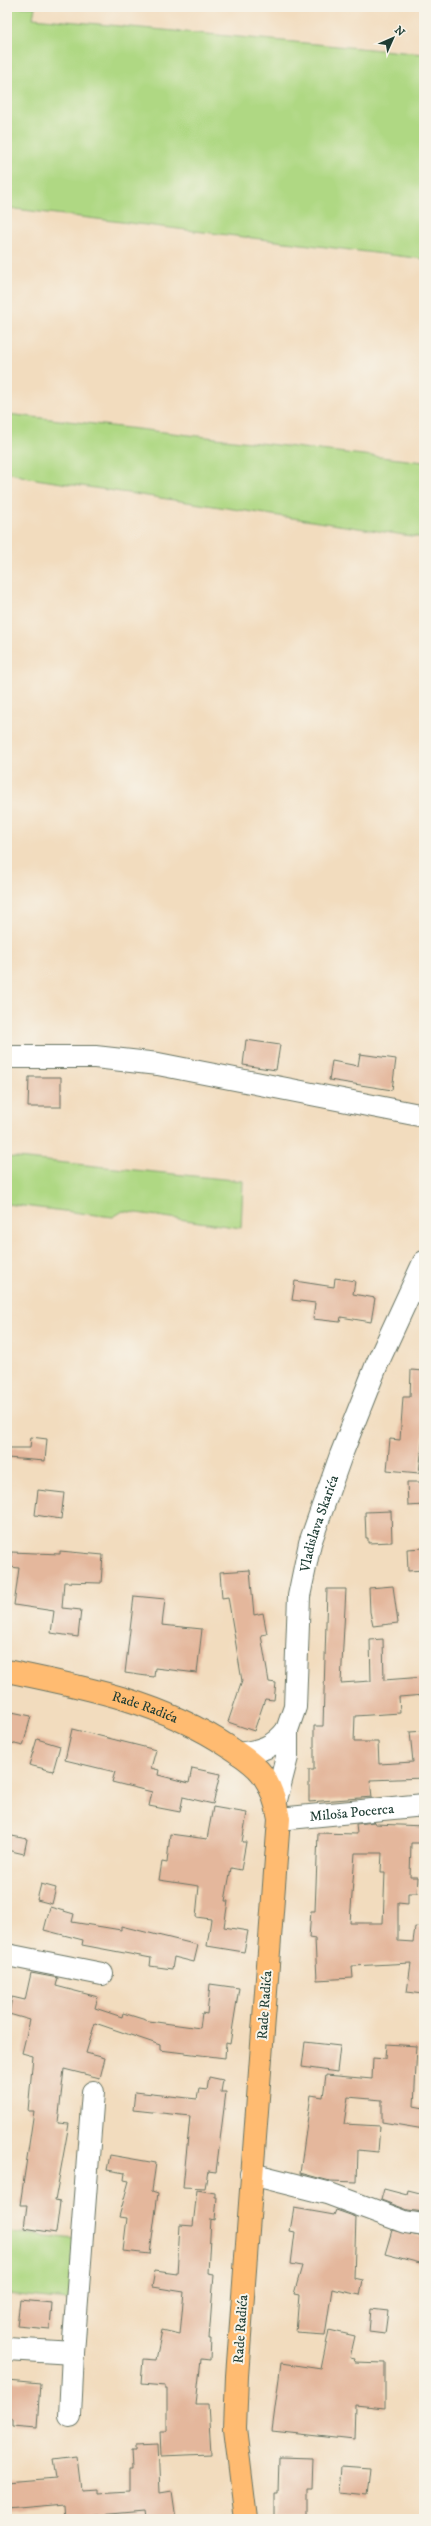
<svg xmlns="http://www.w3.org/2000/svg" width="431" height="2526" viewBox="0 0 431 2526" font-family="'IM FELL DW Pica',serif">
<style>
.green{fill:#afd883;stroke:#678a5c}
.building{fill:#e4b79c;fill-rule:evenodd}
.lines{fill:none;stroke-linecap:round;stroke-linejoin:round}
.minor-casing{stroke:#697564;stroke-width:24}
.major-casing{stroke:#697564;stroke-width:24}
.minor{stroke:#fff;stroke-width:22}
.major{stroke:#ffbb71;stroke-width:22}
.labels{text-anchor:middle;stroke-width:4;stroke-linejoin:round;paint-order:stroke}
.street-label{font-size:14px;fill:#1f3d34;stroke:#f7f3e8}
</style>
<rect width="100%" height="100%" fill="#f7f3e8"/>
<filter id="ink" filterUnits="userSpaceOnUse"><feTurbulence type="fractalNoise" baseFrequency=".025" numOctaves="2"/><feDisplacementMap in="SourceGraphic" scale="8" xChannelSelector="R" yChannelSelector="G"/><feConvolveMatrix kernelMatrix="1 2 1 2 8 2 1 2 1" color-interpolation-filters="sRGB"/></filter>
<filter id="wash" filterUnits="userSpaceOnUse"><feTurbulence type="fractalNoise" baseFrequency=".012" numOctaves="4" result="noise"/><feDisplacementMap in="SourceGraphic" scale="16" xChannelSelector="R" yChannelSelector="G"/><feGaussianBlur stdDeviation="0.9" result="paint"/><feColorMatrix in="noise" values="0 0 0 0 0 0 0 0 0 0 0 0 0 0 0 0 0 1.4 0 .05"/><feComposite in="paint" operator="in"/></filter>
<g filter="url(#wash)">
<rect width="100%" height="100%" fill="#f2dcbe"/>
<path class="green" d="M7 7H35L33 18 424 54V259L7 208Z
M7 414 424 462V538L29 478 7 472Z
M7 1157 243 1181 241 1228 123 1211 113 1217 7 1204Z
M10 2232 75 2239 70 2300 7 2294Z"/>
<g id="blocks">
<path class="building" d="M246 1040 280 1045 276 1070 243 1065Z
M360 1054 396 1059 392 1090 329 1080 332 1061 358 1066Z
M29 1077H61V1107H28Z
M335 1278 355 1281 353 1294 375 1298 371 1322 341 1317 340 1322 313 1319 315 1303 292 1300 295 1281 334 1287Z
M411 1370 424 1371V1427L419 1473 387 1470 390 1439 400 1440 403 1397H410Z
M31 1437 47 1439 45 1461 7 1458V1448H30Z
M407 1482H424V1505L408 1506Z
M38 1490 64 1493 61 1519 35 1515Z
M391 1511 392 1542 368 1543V1538H366L365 1512Z
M424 1548V1570L408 1571 407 1549Z
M60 1551 103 1555 101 1583 64 1582 62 1608 81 1610 78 1637 51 1633 54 1611 14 1605 19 1568 11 1567V1552L60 1554Z
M250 1570 254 1615 263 1613 267 1634 261 1635 269 1682 276 1683 274 1700 265 1699 254 1731 228 1722 242 1681 228 1597 222 1598 220 1572Z
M393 1586 398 1623 373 1626 370 1612 369 1588Z
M327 1589H346L341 1683 371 1681 370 1640 383 1639 384 1680 424 1677V1695L399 1697 400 1713 355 1716 354 1742H378L379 1764 413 1762 410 1732 424 1731V1778L370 1780 372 1797 309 1802V1770H314V1726H323Z
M134 1596 165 1599 162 1625 202 1629 197 1673 155 1668 154 1677 125 1673Z
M7 1711 31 1716 23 1746 7 1742Z
M72 1729 156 1750 151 1768 159 1770 158 1775 189 1783 192 1768 220 1774 213 1804 183 1797 180 1812 149 1806 152 1792 112 1782 115 1772 65 1760Z
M37 1739 60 1746 53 1771 29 1765Z
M213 1807 247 1813 242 1842H246L241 1870 231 1868 225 1901H228L224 1927 248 1931 244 1952 207 1946 211 1919 196 1917 199 1886 159 1880 162 1862 167 1863 170 1834 207 1839Z
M374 1822 375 1824 424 1826V1843H411L410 1877H418L417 1893H408V1904L398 1903V1941L413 1942 415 1927 424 1928V1994L407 1992 411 1963 352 1966 353 1978 317 1980 315 1939 309 1938 311 1911H315L318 1833 357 1834 356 1824ZM355 1853H382L381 1872H385L383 1923H350Z
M7 1835 27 1839 24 1854 7 1850Z
M41 1884 56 1888 52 1904 37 1900Z
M50 1907 74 1914 72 1922 121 1930V1926L198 1945 194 1962 174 1957 172 1969 150 1966 151 1958 82 1945 83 1940 44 1930Z
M31 1973 58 1978 56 1986 98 1997 95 2008 122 2017 123 2013 149 2021 200 2028 202 2013 207 2014 210 1984 239 1988 230 2044 226 2043 225 2058 160 2050V2045L95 2023 86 2053 105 2058 100 2078 64 2069 58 2123 69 2124 55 2201 60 2202 56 2233 24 2228 27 2205H20L34 2111H28L33 2056 22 2053 30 2020 9 2014 12 1997 25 2000Z
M305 2042 340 2046 337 2072 302 2067Z
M386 2044 417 2046 414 2106 424 2108V2129L382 2122V2100L348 2097 344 2124 380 2126 378 2152 358 2150 357 2182 330 2181 300 2173 311 2095 323 2097 326 2075 372 2079 373 2058 385 2059Z
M209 2077 223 2080 221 2092H226L216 2172 208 2171 205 2188 183 2187 190 2116 133 2110 135 2092 197 2099 199 2089 207 2090Z
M110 2155 156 2163 152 2191 158 2193 150 2254 123 2251 127 2218 119 2217 129 2181 124 2180 125 2173 107 2170Z
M384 2189 407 2195 408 2190 424 2194V2212L408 2210 381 2200Z
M197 2190 215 2193V2197H217L215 2220 211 2219 208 2273 214 2274 209 2339H211L210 2360 201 2359 196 2404H208L211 2454 161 2456 160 2431H167V2389H165V2386L141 2384 143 2359 156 2360 162 2330 180 2334 184 2292 152 2287 155 2271 177 2274 180 2225 193 2226Z
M294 2208 334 2215 336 2210 356 2217 354 2278 363 2280 360 2295 332 2289 325 2335 296 2333 299 2295 294 2294 302 2266 291 2264 295 2232 290 2231Z
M392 2230 424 2237V2264L385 2254Z
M20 2300 52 2303 50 2329 17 2326Z
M371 2309 388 2311 385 2334 369 2332Z
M329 2330 355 2336 350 2358 355 2359 354 2362 385 2363V2408L355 2405 354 2440 272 2431 281 2363 321 2369Z
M7 2380 40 2383 37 2428 13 2426V2419L7 2418Z
M158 2444 160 2493 172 2491 176 2519H146L145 2512 65 2519 64 2504 7 2509V2482L56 2478 53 2460 77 2457 81 2490 98 2489V2493L129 2491V2470H132L131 2450H135V2445Z
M279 2457 313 2458 312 2488H307V2519H275V2493H278Z
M341 2466 370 2468 367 2496 339 2493Z"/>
</g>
</g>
<g filter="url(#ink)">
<use href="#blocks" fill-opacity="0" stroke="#697564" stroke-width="1"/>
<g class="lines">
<defs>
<g id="minor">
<path d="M14 1057H95L158 1064 424 1116"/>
<path d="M239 1754C261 1751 274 1747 287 1730"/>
<path id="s1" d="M276 1800 287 1757V1730L295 1707 299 1596 310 1543 341 1455 377 1364 424 1262"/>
<path id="s2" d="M279 1819 424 1805"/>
<path d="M7 1955 102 1974"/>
<path d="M251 2174 327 2193 405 2222 424 2225"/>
<path d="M7 2349 73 2353 93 2092"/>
<path d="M70 2416 73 2353"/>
</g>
<g id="major">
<path id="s3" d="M7 1671C85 1687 162 1702 229 1747 240 1755 254 1763 262 1774 272 1788 276 1802 279 1819L237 2376 235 2428 246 2519"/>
</g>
</defs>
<use href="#minor" class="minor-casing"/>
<use href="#major" class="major-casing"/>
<use href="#minor" class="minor"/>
<use href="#major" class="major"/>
</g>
</g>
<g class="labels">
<g class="street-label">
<text dy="5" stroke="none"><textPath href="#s1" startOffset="282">Vladislava Skarića</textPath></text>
<text dy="5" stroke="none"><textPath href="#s3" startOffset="143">Rade Radića</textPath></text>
<text dy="5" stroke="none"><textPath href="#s2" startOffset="73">Miloša Pocerca</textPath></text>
<text transform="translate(264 2005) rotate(-86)" y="5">Rade Radića</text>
<text transform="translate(240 2329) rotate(-86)" y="5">Rade Radića</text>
</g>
</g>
<rect width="431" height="2526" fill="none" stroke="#f7f3e8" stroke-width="24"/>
<g transform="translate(393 38) rotate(45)" stroke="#f7f3e8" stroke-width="3" paint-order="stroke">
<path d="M0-3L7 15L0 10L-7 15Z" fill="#1f3d34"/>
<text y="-6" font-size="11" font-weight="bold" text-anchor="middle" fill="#1f3d34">N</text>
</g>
</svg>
